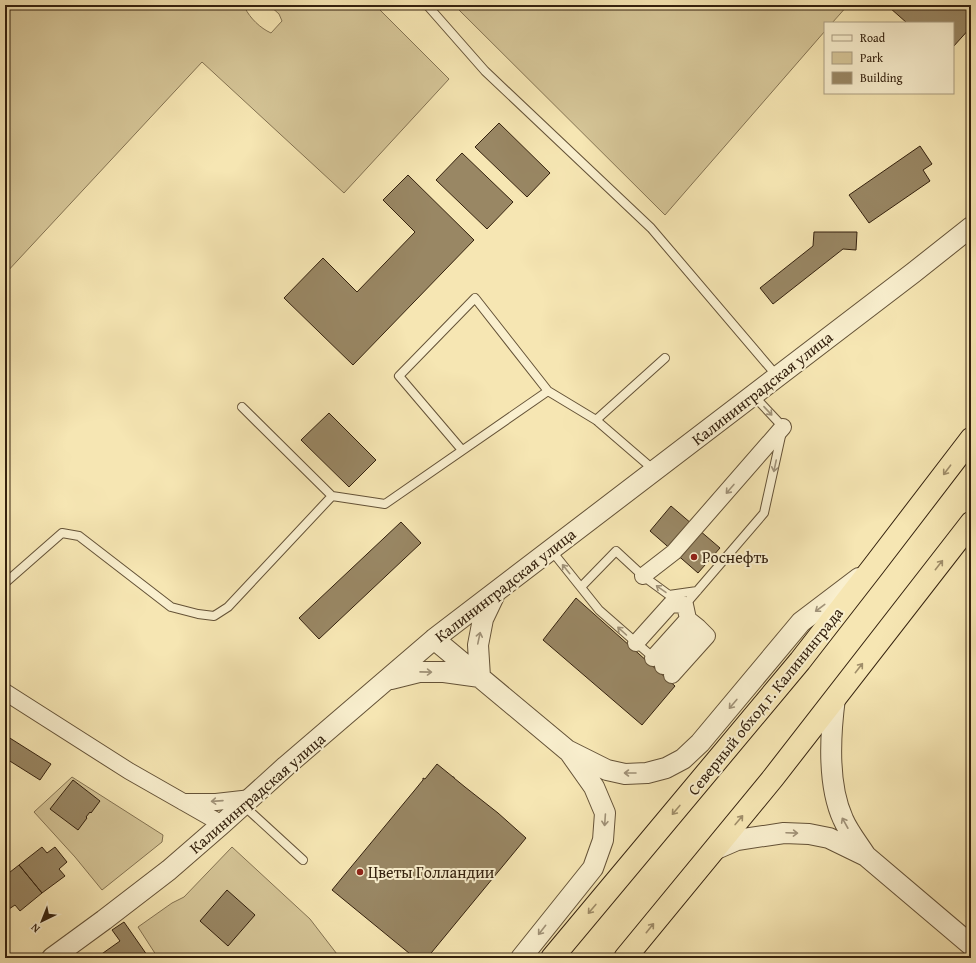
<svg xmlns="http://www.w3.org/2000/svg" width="976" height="963" viewBox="0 0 976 963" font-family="'Gentium Book Plus',serif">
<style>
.green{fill:#d5c597;stroke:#847352}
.building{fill:#998764;stroke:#34210e}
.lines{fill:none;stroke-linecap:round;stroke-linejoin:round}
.service-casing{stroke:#645237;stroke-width:10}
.minor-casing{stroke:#645237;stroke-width:18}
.tertiary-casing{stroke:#645237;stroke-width:22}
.trunk-casing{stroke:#34210e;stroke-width:24}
.service{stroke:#f9efce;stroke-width:8}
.minor{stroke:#f9efce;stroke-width:16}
.tertiary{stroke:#f9efce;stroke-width:20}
.trunk{stroke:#f6e6b3;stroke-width:22}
.oneway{stroke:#a09278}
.oneway2{stroke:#9f8d69}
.poi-dot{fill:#8f2418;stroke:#f9efce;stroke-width:1.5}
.labels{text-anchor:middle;stroke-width:4;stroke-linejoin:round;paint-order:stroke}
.street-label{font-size:16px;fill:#34210e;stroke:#f9efce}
.poi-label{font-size:16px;fill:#34210e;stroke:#f9efce;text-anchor:start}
</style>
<rect width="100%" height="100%" fill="#f6e6b3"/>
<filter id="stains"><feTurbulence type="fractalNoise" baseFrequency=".005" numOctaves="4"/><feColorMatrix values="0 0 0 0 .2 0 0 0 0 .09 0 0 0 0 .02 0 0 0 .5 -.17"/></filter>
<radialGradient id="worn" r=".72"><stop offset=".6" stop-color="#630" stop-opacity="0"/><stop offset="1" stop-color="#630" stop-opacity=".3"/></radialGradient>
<path class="green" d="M5 5H247L245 8C250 18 260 28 271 33L282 21 279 14 269 5H375L449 79 344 193 202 62 5 274Z
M454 5H848L832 23H825V31L665 215Z
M72 777 163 835 162 842 102 890 75 857 34 812Z
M232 847 310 919 340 958H158L138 927 172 903 184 897Z"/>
<path class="building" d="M893 5H971V27L953 47V23H907L890 8Z
M499 123 550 173 527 197 475 147Z
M920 146 932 164 923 170 930 181 869 223 849 195Z
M462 153 513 202 487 229 436 180Z
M408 175 474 240 353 365 284 298 323 258 357 292 415 232 383 200Z
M814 232H857L856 250 843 249 773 304 760 288 813 246Z
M329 413 376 460 349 487 301 440Z
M671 506 720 548 698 573 650 531Z
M401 522 421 543 319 639 299 618Z
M576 598 675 686 642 725 543 640Z
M5 735 51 764 40 780 5 758Z
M437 764 453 777H454V778L465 787 498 813 526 838 427 958H415L332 890 414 791 423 780V778L425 779Z
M73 780 100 801 91 813 90 812 86 817 87 818 78 830 50 809Z
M42 847 47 853 55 847 67 862 59 869 65 876 42 893 19 865Z
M19 865 42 893 20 911 15 905 6 911 5 909V876Z
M227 890 255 915 228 946 200 921Z
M124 922 147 955 142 958H96L120 941 112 930Z"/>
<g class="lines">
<defs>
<path id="service" d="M427 5 485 71 651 228 777 376
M242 407 332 496
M596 420 665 358
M462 450 399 376 475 298 548 391
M551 550 599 610 655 659
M5 583 62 533 79 536 171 607 198 614 214 616 228 607 332 496 385 504 548 391 596 420 654 470
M581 587 616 551 643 576 669 595 697 591
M685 605 764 513 783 427 753 395
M243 805 303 860"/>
<path id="minor" d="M643 576 674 552 783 427
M636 643 671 604 685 605
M653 658 688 619 685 605
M663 666 698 627 688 619
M672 675 707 636 698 627
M5 692 129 771 222 824
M183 802H216L251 798"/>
<path id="tertiary" d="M434 639 567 750 607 770 625 774 647 773 666 768 683 759 700 743 801 622 859 578
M391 679 419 672H444L480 677 478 645 483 619 494 596
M835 698C830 736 827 784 843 819 848 831 859 845 866 856
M714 850 737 840 784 833 809 834 829 838 866 856 971 945
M52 958 104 920 169 870 222 824 286 766 434 639 913 273 971 227
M521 958 593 868 603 840 605 813 594 787 570 753"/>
<path id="trunk" d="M552 958 800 661 873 567 971 439
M625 958 773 778 971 523"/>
</defs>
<use href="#service" class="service-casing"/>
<use href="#minor" class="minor-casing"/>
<use href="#tertiary" class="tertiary-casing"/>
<use href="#trunk" class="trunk-casing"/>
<use href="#service" class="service"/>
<use href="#minor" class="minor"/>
<use href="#tertiary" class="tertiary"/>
<use href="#trunk" class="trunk"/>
</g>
<defs><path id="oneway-shaft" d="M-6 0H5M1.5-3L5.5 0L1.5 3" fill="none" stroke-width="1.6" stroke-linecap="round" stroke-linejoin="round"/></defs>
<g class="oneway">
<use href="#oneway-shaft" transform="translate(768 411) rotate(47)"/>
<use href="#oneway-shaft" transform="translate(775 466) rotate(102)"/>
<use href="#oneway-shaft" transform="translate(730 489) rotate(131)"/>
<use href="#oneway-shaft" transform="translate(566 569) rotate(-129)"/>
<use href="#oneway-shaft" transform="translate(661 589) rotate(-145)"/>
<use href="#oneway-shaft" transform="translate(820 608) rotate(143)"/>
<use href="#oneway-shaft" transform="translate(622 631) rotate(-138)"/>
<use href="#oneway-shaft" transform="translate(479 638) rotate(-78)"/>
<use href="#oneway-shaft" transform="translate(426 672) rotate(1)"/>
<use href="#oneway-shaft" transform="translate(733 704) rotate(130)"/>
<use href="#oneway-shaft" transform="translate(630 773) rotate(-180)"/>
<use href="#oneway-shaft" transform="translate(217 801) rotate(176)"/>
<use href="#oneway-shaft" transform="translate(605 820) rotate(94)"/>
<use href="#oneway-shaft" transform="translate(845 823) rotate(-119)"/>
<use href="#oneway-shaft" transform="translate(792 833) rotate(2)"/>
<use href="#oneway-shaft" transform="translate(542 930) rotate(128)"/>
</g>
<g class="oneway2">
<use href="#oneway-shaft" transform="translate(947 470) rotate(127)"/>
<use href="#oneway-shaft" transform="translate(939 565) rotate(-52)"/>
<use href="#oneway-shaft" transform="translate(859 668) rotate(-52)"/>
<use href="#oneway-shaft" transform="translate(676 810) rotate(130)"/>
<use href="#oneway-shaft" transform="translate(739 820) rotate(-50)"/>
<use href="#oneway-shaft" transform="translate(592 909) rotate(130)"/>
<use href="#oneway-shaft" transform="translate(650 928) rotate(-51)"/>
</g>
<g class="poi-dot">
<circle cx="694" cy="557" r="4"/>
<circle cx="360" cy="872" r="4"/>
</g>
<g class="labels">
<g class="street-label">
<text transform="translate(762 388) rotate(-38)" y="6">Калининградская улица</text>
<text transform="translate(505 585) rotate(-38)" y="6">Калининградская улица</text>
<text transform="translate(765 701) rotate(-51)" y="6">Северный обход г. Калининграда</text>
<text transform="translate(257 793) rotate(-41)" y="6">Калининградская улица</text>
</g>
<g class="poi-label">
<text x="702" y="563">Роснефть</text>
<text x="368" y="878">Цветы Голландии</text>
</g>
</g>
<rect width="976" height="963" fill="none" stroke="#f6e6b3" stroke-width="20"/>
<rect x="6" y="6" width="964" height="951" fill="none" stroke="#34210e" stroke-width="2"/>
<rect x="10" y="10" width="956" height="943" fill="none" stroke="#34210e"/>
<rect x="824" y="22" width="130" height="72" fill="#f9efce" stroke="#aa9d81"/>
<rect x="832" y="35" width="20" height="6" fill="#f9efce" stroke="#aa9d81"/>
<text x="860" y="42" font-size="12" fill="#34210e">Road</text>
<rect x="832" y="52" width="20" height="12" fill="#d5c597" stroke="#aa9d81"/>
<text x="860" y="62" font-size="12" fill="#34210e">Park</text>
<rect x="832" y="72" width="20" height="12" fill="#998764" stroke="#aa9d81"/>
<text x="860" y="82" font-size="12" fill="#34210e">Building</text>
<g transform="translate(42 921) rotate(223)" stroke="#f9efce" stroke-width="3" paint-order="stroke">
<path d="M0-3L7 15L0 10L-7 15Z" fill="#34210e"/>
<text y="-6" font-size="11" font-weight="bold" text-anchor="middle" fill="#34210e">N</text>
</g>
<rect width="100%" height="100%" filter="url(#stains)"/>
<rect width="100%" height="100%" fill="url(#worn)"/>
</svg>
